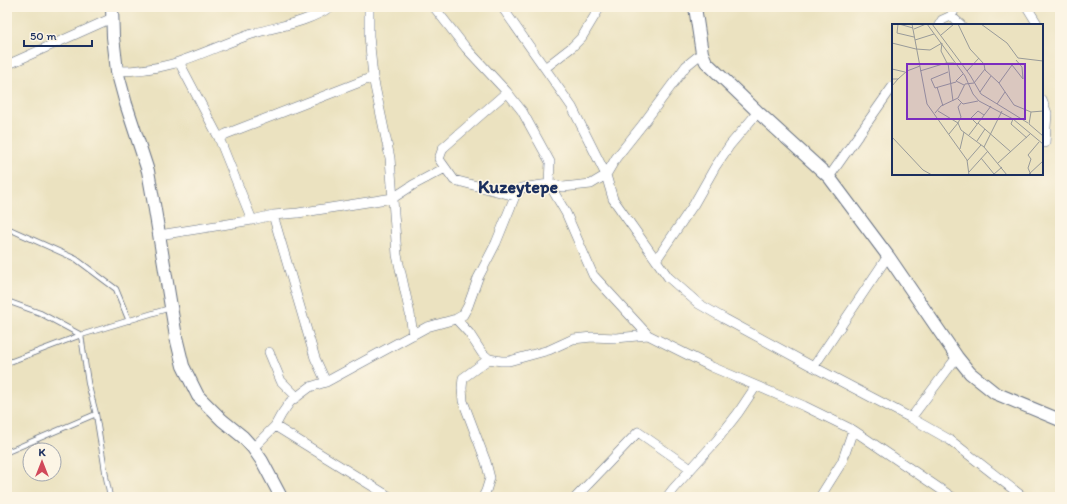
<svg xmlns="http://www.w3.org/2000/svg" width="1067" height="504" viewBox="0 0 1067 504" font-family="Itim,sans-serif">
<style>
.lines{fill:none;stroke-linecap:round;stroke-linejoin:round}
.service-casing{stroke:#646e80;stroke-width:6}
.minor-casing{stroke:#646e80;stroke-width:10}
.tertiary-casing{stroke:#646e80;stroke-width:14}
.service{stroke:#fff;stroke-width:4.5}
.minor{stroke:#fff;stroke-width:9}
.tertiary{stroke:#fff;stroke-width:12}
.labels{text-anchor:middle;stroke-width:3;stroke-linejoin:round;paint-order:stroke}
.district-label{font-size:18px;font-weight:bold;fill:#1b2f5e;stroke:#fcf5e5}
.inset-road{fill:none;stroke:#989a99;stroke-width:1}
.view{fill:#7b2cbf;fill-opacity:0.15;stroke:#7b2cbf;stroke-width:2}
.inset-edge{fill:none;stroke:#1b2f5e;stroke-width:2}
</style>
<rect width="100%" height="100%" fill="#fcf5e5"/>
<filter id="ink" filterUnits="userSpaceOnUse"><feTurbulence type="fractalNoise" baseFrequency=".025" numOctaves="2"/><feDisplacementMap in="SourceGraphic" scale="8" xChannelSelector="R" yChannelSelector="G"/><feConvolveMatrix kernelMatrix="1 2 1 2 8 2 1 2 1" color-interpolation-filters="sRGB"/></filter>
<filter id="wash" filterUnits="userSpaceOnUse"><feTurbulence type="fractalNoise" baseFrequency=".012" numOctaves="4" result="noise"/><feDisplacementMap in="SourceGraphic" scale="16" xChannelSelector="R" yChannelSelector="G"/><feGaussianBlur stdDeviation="0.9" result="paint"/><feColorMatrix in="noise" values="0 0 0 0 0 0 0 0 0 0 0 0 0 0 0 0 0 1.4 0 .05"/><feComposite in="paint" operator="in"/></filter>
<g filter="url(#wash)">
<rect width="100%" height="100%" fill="#ebe2c0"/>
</g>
<g filter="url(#ink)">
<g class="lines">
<defs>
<path id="service" d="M7 228 76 259 116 289 129 321
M7 301 40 313 81 335 88 383 96 414 7 452
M7 363 81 335 170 308
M96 414 106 477 110 497"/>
<path id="minor" d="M369 7V36L373 77 390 158 397 255 410 314 413 335
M434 7 466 48 507 92 522 111 550 162 549 184 566 213 593 275 648 335 712 367 804 406 853 430 952 497
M502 7 572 107 606 175 613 199 668 277 699 304 725 319 806 363 911 418 950 440 1023 497
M1027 7 1038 25
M951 16 956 7
M939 25 942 20 951 16 961 25
M179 62 219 138
M7 65 112 18
M545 68 572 47 582 37 600 7
M117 71C136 71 154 69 172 64 199 56 225 43 252 34 278 26 307 23 330 7
M373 77 226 134 219 138 252 220 273 215 298 213 393 198 413 185 445 168
M507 92 443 148 439 159 454 180 515 196
M1042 100 1047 113 1045 143
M829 177 893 86
M273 215 315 358 326 382
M159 235 222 225 252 220
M656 260 694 204 715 167 730 145 758 112
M456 319 469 333 482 353 489 359 501 361H509L549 350 573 339 592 337 616 338 648 335
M269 352 281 381 297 397
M814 366 888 256
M911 418 957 357
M275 426 390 497
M253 448 275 426 281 415 290 402 310 387 326 382 427 327 456 319 463 315 468 306 478 278 496 243 515 196 521 188 549 184 563 187 591 184 606 175 616 158 643 124 686 66 702 53
M483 497 486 491 490 478 486 462 463 401 462 388 463 378 489 359
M576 497 638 432 691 469
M667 497 673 489 717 440 738 413 756 386
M820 497 842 462 853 430"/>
<path id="tertiary" d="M112 7 113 37 117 71 126 104 148 171 155 210 176 337 183 366 198 396 222 420 243 437 253 448 262 461 281 497
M695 7 702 53 706 62 760 114 829 177 888 256 957 357 970 373 995 393 1060 420"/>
</defs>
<use href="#service" class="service-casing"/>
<use href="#minor" class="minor-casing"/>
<use href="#tertiary" class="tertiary-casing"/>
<use href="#service" class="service"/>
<use href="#minor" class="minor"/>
<use href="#tertiary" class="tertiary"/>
</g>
</g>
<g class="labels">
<g class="district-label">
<text x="518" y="193">Kuzeytepe</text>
</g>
</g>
<g transform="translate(892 24)">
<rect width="151" height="151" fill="#ebe2c0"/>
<path class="inset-road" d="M6 0 5 9 22 13M7 0 21 4M20 0 35 80 75 136 77 151M35 0 73 52 81 70 87 77 121 95 151 120M40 0 78 51 89 70 136 99M66 0 78 25 92 40 93 46 107 59 122 81 139 88 137 100 151 112M89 0 115 19 126 34 151 37M22 5 34 0M49 11 62 0M23 16 42 10M0 19 24 25 38 26 50 19M50 19 49 27 55 39M124 36 130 43 131 55M56 39 61 77M0 45 13 48M28 47 54 39H62M75 47 87 34M56 48 39 55 43 64 64 58M71 50 64 57 72 61M0 55H6L0 62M6 55 15 47 28 42M107 59 120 41 131 55M45 63 51 82M88 68 99 52M66 75 71 80 86 77M69 79 66 83 69 93 66 99 69 106 92 123M105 80 113 68M46 87 66 99 57 110M110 87 92 123 115 151M139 88 151 87M43 89 49 82 66 74 73 60 82 59 93 45M121 95 119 100 135 114M86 99 119 128M85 100 79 94 86 87 92 91M77 111 99 82M0 113 31 146 40 151M85 117 93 105M68 125 72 108M89 134 102 150M75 137 89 121M106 139 138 110M77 148 96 127M101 151 110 143M136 151 151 137M139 151 136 144 139 135 136 131 147 118"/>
<path class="view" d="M15 40H133V95H15Z"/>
<rect width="151" height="151" class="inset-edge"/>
</g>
<rect width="1067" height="504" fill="none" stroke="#fcf5e5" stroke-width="24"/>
<g transform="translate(42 462)"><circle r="19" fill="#fcf5e5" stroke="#a2a6af"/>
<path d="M0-3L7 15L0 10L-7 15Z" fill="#d1495b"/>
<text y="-6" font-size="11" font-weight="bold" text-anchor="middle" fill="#1b2f5e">K</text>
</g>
<path d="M24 40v6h68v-6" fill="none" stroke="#1b2f5e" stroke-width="2"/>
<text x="30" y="40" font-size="12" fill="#1b2f5e" stroke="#fcf5e5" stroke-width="3" paint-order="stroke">50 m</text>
</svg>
